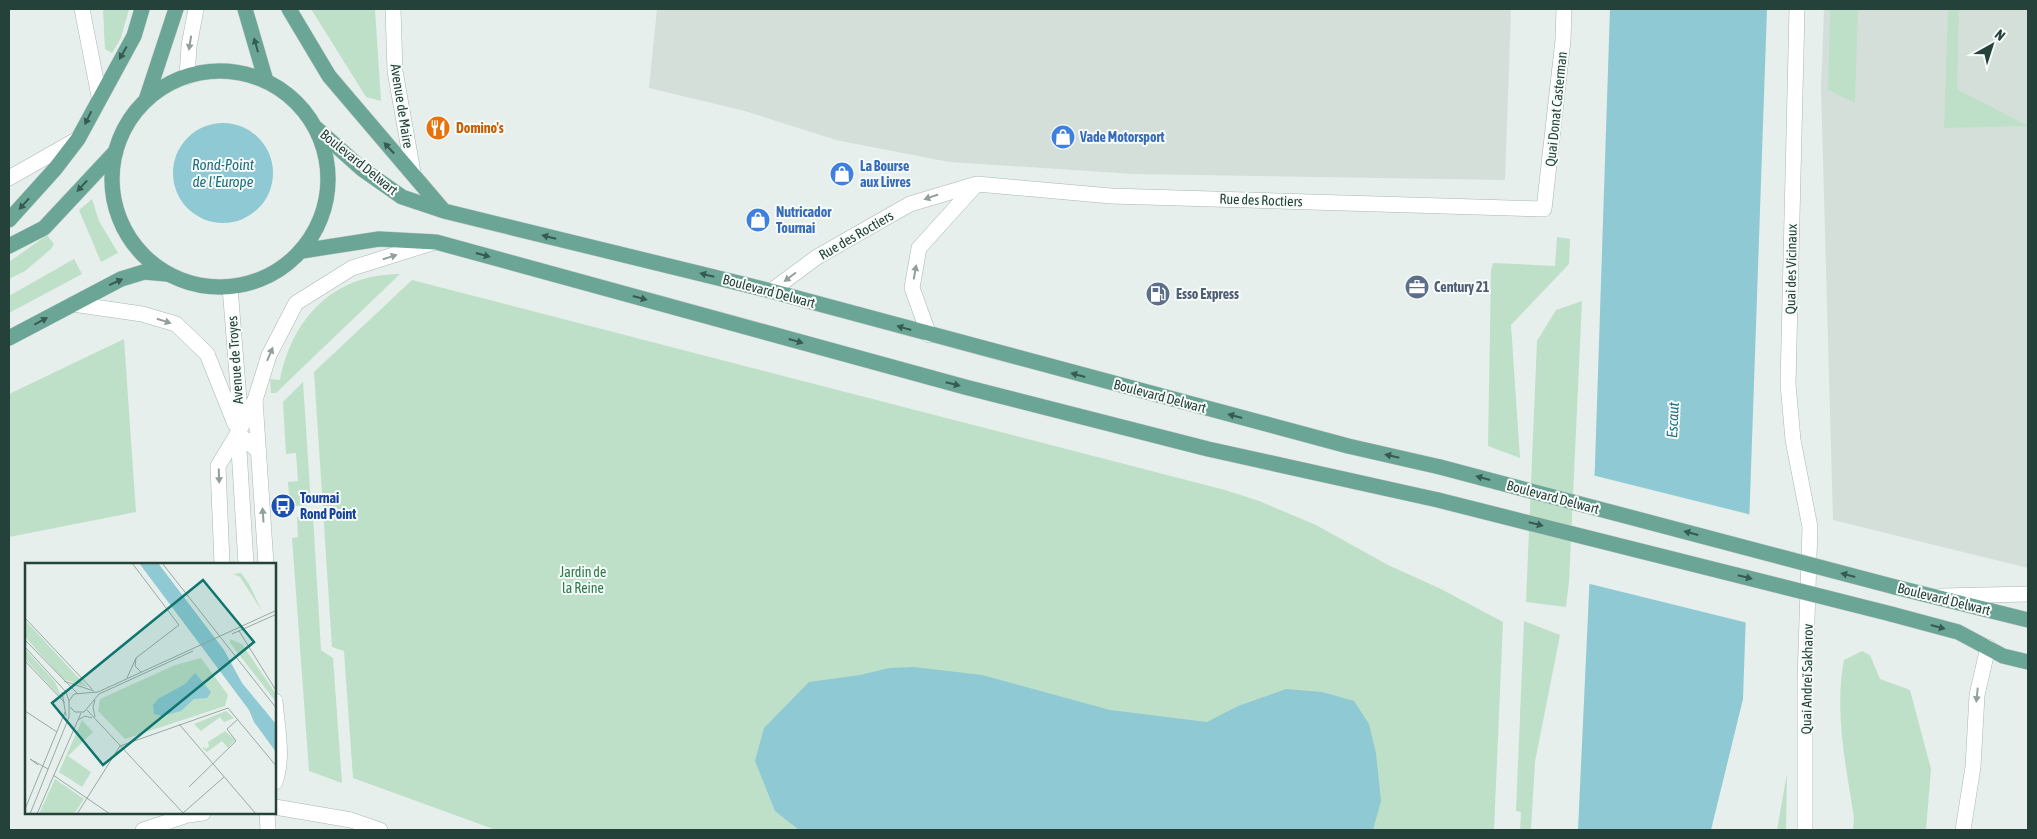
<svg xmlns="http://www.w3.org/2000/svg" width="2037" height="839" viewBox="0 0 2037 839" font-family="'Asap Condensed',sans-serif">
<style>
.built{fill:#d4dfda}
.green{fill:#bfe0c8}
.water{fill:#8ec9d4}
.pier{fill:#e6efeb}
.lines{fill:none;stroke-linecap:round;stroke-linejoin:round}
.service-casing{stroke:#a8b8b2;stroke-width:16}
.minor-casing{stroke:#a8b8b2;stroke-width:16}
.primary-casing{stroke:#c2cac8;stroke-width:16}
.service{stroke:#fff;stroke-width:15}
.minor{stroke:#fff;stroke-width:15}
.primary{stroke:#6aa596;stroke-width:15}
.primary-bridge-casing{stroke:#c2cac8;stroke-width:16;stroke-linecap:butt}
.primary-bridge{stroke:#6aa596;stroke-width:15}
.oneway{fill:#92a09c}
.oneway2{fill:#365b51}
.labels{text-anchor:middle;stroke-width:4;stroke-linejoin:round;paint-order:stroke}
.street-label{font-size:14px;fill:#24423a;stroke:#f7fbf9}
.food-label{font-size:14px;font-weight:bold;fill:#c56008;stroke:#f7fbf9;text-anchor:start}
.shop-label{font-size:14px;font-weight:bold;fill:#366cbe;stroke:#f7fbf9;text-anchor:start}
.service-label{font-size:14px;font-weight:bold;fill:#4e5e75;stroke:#f7fbf9;text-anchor:start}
.transit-label{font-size:14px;font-weight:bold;fill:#164399;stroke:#f7fbf9;text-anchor:start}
.park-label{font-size:14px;fill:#2d7a4b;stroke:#f7fbf9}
.water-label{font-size:15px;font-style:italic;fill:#1c6f80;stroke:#f7fbf9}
.inset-road{fill:none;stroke:#98aaa4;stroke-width:1}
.view{fill:#0f766e;fill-opacity:0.15;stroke:#0f766e;stroke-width:2.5}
.inset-edge{fill:none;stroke:#24423a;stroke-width:2.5}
</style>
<rect width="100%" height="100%" fill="#e6efeb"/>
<path class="built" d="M657 9H1511L1505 180 1133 174 949 162 836 140 745 111 649 88Z
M1824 9H2028V568L1833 520 1821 88Z"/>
<path class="green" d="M103 9H129L121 38 112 53 105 49Z
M311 9H375L381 101 366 97Z
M1830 9H1858L1855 103 1828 90Z
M1948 9H1959L1957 89 2028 126 1944 128Z
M92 199 99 221 118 253 101 262 79 210Z
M47 235 54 244 51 249 25 271 9 279V262Z
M1557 237 1570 239 1569 264 1511 325 1520 458 1488 446 1491 270 1493 263 1555 266Z
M74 259 82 274 9 313V296Z
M400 274 276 393H271L270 379 280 380C292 318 334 274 400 274Z
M412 280 1225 490 1259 501 1316 525 1388 565 1439 588 1503 622 1494 830H496L353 778 344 651 332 647 314 372Z
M1582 301 1569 582 1566 607 1526 602 1537 341 1556 310Z
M124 339 136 512 9 537V394Z
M303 382 311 505 290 506 288 482 298 481 296 453 286 454 283 402Z
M313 516 321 650 333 658 342 783 309 771 292 538 298 537 297 517Z
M1524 621 1560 635 1535 762 1531 830H1520L1521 812 1516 811Z
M1862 651 1870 655 1880 679 1910 690 1931 769 1926 830H1853L1854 818C1846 766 1834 712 1844 660Z
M1787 773 1786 830H1777Z"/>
<path class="water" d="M1610 9H1767L1743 699 1711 830H1578L1595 464Z
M173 173a50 50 0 1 1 100 0a50 50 0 1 1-100 0Z
M914 667 982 675 1110 710 1207 722 1238 706 1286 689 1322 692 1354 701 1369 724 1376 753 1381 801 1373 830H799L775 811 755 761 764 728 809 682 860 675 889 668Z"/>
<path class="pier" d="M1592 475 1752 515 1748 623 1586 583Z"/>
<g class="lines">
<defs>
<path id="service" d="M187 77 189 46 196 9
M255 400 266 564
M222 564 218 466 238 433 259 452
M1942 596 2028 594
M275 701C277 726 284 758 275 782"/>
<path id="minor" d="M82 9 99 96
M393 9 395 71 413 172
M1797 9 1788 384 1793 440 1810 527 1805 681V830
M9 178 76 140
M230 287 239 400 238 433 246 564
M771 291 817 257 910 204 977 184 1111 196 1544 209 1563 40 1564 9
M73 304 142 314 176 324 207 354 235 424
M929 335 912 288 919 248 977 184
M238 433 255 400 269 355 296 303 352 268 435 242
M275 807 351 820 380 830
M267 813 268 830
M143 830 188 815 203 813
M1963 830 1973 767 1977 695 1988 647"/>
<path id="primary" d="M245 9 266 81
M289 9 329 76 444 211
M112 179a108 108 0 1 1 216 0a108 108 0 1 1-216 0Z
M146 100 176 9
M315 127 362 169 402 197 444 211 771 291 1348 446 1440 467
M9 220 55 169 78 139 134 36 142 9
M9 246 44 228 116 151
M302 251 379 239 436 242 965 387 1208 449 1438 500
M9 338 121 279 144 272 167 274
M1895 587 2028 620
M1891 614 1958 632 2003 656 2028 662"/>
</defs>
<use href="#service" class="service-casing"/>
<use href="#minor" class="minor-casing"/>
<use href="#primary" class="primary-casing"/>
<use href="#service" class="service"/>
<use href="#minor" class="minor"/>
<use href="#primary" class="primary"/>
<defs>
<path id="primary-bridge" d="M1440 467 1895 587
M1438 500 1891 614"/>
</defs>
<use href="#primary-bridge" class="primary-bridge-casing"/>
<use href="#primary-bridge" class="primary-bridge"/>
</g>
<defs><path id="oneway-solid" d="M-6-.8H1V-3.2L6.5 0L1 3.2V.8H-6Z" transform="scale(1.25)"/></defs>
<g class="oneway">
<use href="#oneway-solid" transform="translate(190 43) rotate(99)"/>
<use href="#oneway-solid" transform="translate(931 197) rotate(161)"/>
<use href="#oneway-solid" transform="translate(390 257) rotate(-18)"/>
<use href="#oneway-solid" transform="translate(915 272) rotate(-80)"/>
<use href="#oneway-solid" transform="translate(790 277) rotate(143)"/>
<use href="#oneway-solid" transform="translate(164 321) rotate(17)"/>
<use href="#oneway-solid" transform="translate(270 354) rotate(-67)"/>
<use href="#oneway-solid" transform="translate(219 476) rotate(88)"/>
<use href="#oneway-solid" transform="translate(263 515) rotate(-94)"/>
<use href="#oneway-solid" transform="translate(1977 695) rotate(96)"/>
</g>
<g class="oneway2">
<use href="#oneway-solid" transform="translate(256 45) rotate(-106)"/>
<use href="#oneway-solid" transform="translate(123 53) rotate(120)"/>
<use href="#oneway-solid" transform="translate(88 118) rotate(116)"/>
<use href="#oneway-solid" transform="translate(389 148) rotate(-133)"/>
<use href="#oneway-solid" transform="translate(82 186) rotate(133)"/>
<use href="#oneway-solid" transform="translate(24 204) rotate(132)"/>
<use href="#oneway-solid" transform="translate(549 237) rotate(-166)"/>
<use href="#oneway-solid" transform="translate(483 255) rotate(15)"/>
<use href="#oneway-solid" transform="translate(707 275) rotate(-166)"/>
<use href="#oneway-solid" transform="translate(116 282) rotate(-24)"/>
<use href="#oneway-solid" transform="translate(640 298) rotate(15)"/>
<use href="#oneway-solid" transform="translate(41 321) rotate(-28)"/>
<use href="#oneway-solid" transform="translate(904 328) rotate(-164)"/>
<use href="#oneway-solid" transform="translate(796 341) rotate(16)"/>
<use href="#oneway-solid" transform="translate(1078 375) rotate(-165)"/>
<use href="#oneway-solid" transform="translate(953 384) rotate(14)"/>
<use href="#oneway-solid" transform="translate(1235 416) rotate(-165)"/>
<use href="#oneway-solid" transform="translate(1392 456) rotate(-167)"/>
<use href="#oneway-solid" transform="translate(1483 478) rotate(-165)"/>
<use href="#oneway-solid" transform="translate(1536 524) rotate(14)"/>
<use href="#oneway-solid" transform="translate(1691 533) rotate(-165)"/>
<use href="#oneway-solid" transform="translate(1848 575) rotate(-165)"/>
<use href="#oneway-solid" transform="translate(1745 577) rotate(14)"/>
<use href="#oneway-solid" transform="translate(1938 627) rotate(15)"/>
</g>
<defs>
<symbol id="restaurant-disc" viewBox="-11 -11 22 22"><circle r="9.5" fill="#e8710a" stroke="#f7fbf9"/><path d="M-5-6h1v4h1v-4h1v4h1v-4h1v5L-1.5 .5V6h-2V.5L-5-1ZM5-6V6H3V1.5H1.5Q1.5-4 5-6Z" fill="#fff"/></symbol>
<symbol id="shop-disc" viewBox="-11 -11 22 22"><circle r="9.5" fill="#3f7fe0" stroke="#f7fbf9"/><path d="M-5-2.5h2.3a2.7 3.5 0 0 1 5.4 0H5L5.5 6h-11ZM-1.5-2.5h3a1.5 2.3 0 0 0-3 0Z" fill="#fff"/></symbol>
<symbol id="office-disc" viewBox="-11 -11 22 22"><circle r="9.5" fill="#5c6f8a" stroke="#f7fbf9"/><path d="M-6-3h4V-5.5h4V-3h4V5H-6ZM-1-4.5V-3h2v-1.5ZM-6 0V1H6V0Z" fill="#fff"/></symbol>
<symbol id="fuel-disc" viewBox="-11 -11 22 22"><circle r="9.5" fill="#5c6f8a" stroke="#f7fbf9"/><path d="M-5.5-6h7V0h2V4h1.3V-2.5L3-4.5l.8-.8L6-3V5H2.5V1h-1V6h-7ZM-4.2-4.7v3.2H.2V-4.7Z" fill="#fff"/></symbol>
<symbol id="bus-disc" viewBox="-11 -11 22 22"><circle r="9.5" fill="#1a4fb4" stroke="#f7fbf9"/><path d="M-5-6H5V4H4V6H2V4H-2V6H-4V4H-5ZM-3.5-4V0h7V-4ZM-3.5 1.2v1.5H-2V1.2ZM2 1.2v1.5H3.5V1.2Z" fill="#fff"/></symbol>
</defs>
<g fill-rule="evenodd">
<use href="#restaurant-disc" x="424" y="114" width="28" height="28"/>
<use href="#shop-disc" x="1049" y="123" width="28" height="28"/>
<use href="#shop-disc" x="828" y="160" width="28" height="28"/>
<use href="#shop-disc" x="744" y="206" width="28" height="28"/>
<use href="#office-disc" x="1403" y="273" width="28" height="28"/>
<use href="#fuel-disc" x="1144" y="280" width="28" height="28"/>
<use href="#bus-disc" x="269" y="492" width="28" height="28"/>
</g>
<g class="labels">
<g class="street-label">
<text transform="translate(402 106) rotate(81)" y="5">Avenue de Maire</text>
<text transform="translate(1556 109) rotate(-84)" y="5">Quai Donat Casterman</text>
<text transform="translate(359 162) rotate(39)" y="5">Boulevard Delwart</text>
<text transform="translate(1261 200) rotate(2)" y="5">Rue des Roctiers</text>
<text transform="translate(856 235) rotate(-30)" y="5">Rue des Roctiers</text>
<text transform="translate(1791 269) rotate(-89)" y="5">Quai des Vicinaux</text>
<text transform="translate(769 291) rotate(15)" y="5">Boulevard Delwart</text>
<text transform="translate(235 360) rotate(-94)" y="5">Avenue de Troyes</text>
<text transform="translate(1160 396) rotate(15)" y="5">Boulevard Delwart</text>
<text transform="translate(1553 497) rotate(15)" y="5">Boulevard Delwart</text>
<text transform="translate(1944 599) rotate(14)" y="5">Boulevard Delwart</text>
<text transform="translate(1807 679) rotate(-89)" y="5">Quai Andreï Sakharov</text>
</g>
<g class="food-label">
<text x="456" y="133">Domino's</text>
</g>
<g class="shop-label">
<text x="1080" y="142">Vade Motorsport</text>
<text x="860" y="171">La Bourse<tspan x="860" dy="16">aux Livres</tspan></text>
<text x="776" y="217">Nutricador<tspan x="776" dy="16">Tournai</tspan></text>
</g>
<g class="service-label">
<text x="1434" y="292">Century 21</text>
<text x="1176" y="299">Esso Express</text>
</g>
<g class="transit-label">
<text x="300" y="503">Tournai<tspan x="300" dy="16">Rond Point</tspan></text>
</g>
<g class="park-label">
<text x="583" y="577">Jardin de<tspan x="583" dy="16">la Reine</tspan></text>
</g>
<g class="water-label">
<text x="223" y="170">Rond-Point<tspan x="223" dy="17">de l'Europe</tspan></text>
<text transform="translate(1673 420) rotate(-87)" y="5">Escaut</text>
</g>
</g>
<g transform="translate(25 563)">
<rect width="251" height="251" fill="#e6efeb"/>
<path d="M216 10 224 21 237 48 215 14 208 11ZM0 57 62 124 38 116 0 74ZM205 76 217 81 251 131V139L205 80ZM0 86 30 119 38 137 0 96ZM176 95 203 132 200 143 100 176 73 148 75 136 150 102ZM201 148 209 155 199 159 195 154 176 168 169 161ZM57 157 68 169 43 193 66 209 57 224 34 209ZM200 168 210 177 203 185 197 178 182 189 178 186V183L180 186 184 184 183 179ZM30 216 59 236 49 251H14Z" fill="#bfe0c8"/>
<path d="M114 0H133L199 87 217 120 251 161V189L229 159 224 147ZM170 110 186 129 182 135 169 136 156 148 138 153 129 151 128 142 133 136 160 121Z" fill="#8ec9d4"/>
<path class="inset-road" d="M137 0 252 146M0 55 67 126M214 68 252 129M207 71 252 51M0 77 52 130M0 84 41 129 44 138M111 95 110 103 116 109M0 98 40 140M102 115 111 95 154 62 107 0M39 118 69 128M37 129 41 153M70 137 68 144 70 154M45 144 50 149H59L74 131 168 88M62 147 159 251M0 148 32 169M53 157 60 153 67 155M154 161 231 251M13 202 5 196 23 206M28 212 85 251M164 224 211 178 202 166 213 156M0 246 40 149M158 250 199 214M5 251 44 154V138L49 131 73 129 252 47M12 251 56 150M52 251 95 183 203 145 252 204"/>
<path class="view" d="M178 17 229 79 78 202 27 140Z"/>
<rect width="251" height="251" class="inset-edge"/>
</g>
<rect width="2037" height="839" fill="none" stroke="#24423a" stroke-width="20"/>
<g transform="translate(1992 45) rotate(39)" stroke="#f7fbf9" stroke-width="4" paint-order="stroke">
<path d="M0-4L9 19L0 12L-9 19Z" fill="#24423a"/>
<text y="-8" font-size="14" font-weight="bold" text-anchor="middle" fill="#24423a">N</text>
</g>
</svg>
